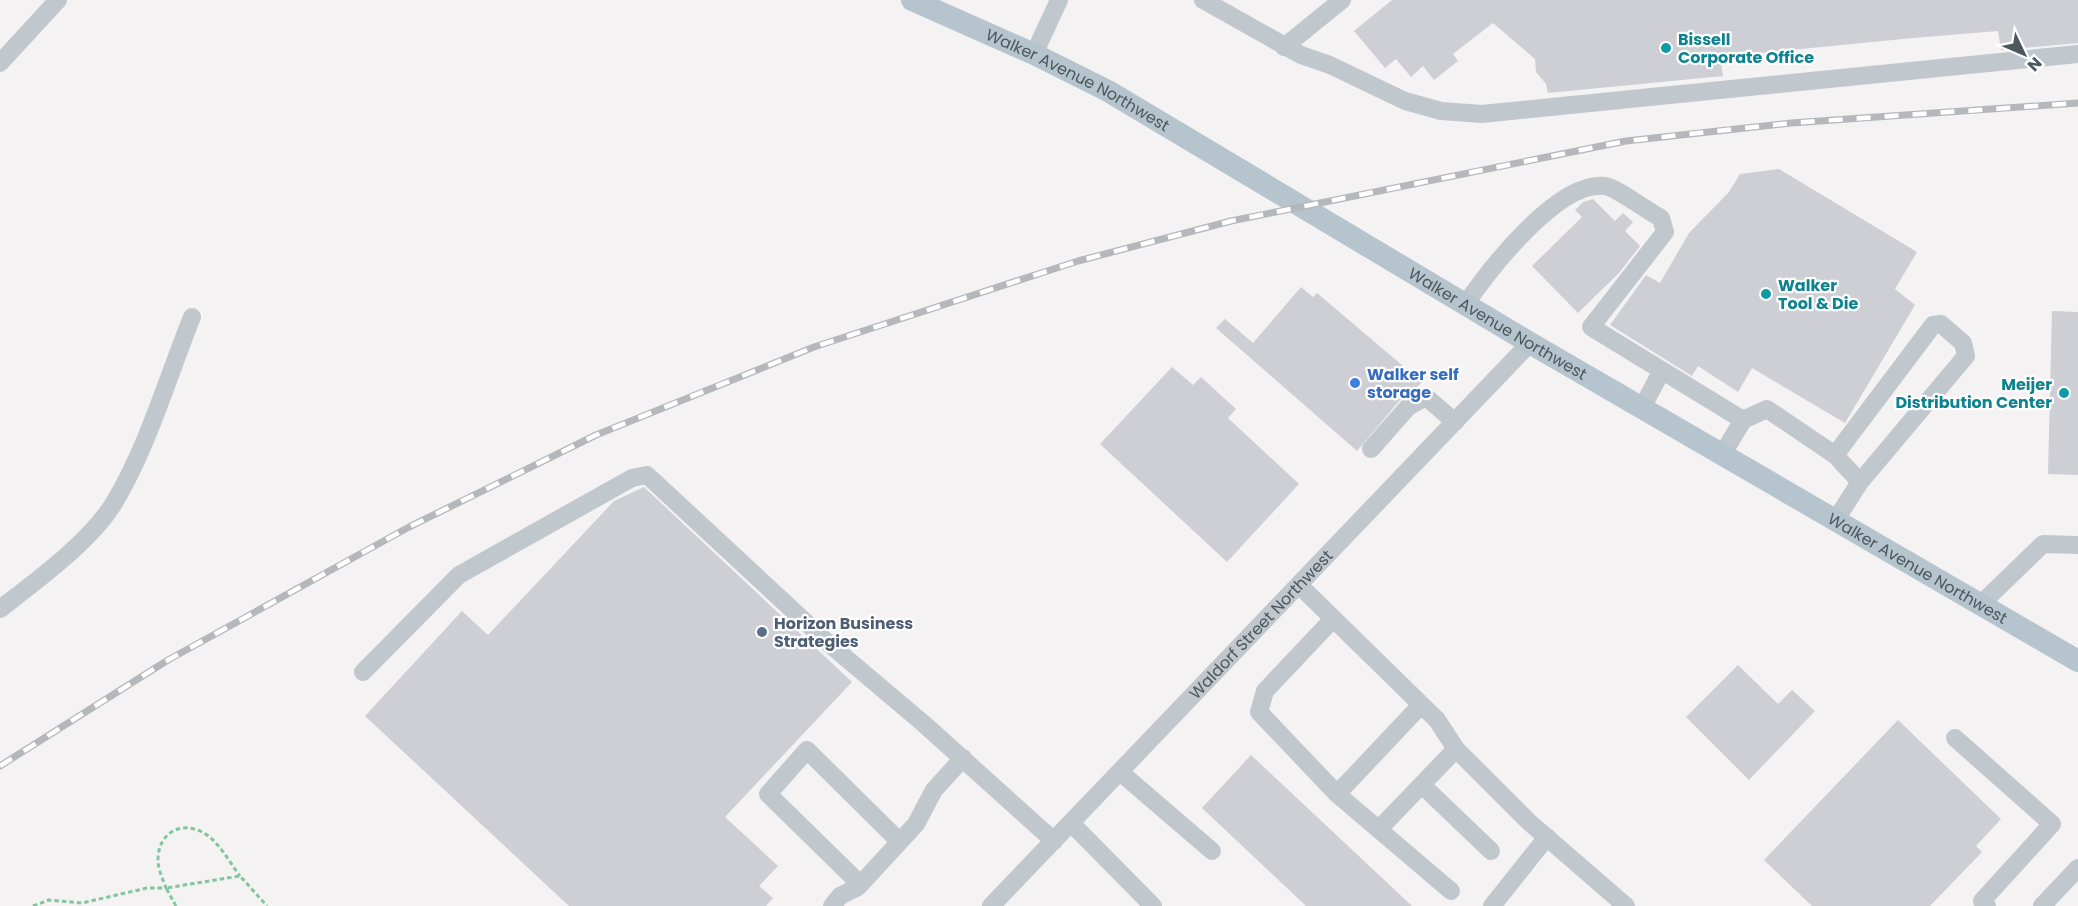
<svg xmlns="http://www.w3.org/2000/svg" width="2078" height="906" viewBox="0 0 2078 906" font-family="Poppins,sans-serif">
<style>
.building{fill:#cdcfd4}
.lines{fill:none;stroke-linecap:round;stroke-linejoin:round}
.path{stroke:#82c69e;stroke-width:3;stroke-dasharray:4.5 3;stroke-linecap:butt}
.minor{stroke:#c0c7cd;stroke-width:18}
.major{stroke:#b5c4cd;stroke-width:22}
.rail-casing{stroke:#b5b8bb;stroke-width:7}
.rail{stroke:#fff;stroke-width:4.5;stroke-dasharray:14;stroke-linecap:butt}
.culture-dot{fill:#0f9aa8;stroke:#fff;stroke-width:2}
.shop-dot{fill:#3f7fe0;stroke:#fff;stroke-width:2}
.service-dot{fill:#5c6f8a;stroke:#fff;stroke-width:2}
.labels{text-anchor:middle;stroke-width:4.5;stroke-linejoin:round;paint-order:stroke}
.culture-label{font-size:16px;font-weight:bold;fill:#0d838f;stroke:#fff;text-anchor:start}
.street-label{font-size:16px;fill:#4c575e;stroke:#fff}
.shop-label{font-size:16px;font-weight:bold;fill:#366cbe;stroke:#fff;text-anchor:start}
.service-label{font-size:16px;font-weight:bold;fill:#4e5e75;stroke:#fff;text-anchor:start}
</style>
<rect width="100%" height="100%" fill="#f4f2f3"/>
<path class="building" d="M1392 0H2078V43L2001 50 1998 31 1913 38 1720 57 1723 76 1548 93 1546 84 1536 72 1535 59 1493 23 1453 54 1458 61 1434 80 1423 66 1411 77 1396 59 1385 68 1354 31Z
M1779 169 1917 252 1895 289 1915 305 1845 423 1752 368 1738 392 1698 366 1692 376 1610 325 1646 275 1660 283 1689 233 1729 192 1740 174Z
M1593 199 1615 221 1623 213 1633 222 1625 231 1640 246 1619 273 1578 313 1532 266 1582 217 1575 210 1583 202Z
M1301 287 1313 297 1317 293 1422 382 1414 391 1400 400 1357 451 1216 328 1225 319 1253 343Z
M2052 311 2078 312V475L2048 474Z
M1172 367 1193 385 1201 377 1236 409 1228 418 1299 484 1227 562 1100 444Z
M644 487 852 682 725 817 778 866 759 886 773 898 766 906H569L365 716 462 611 488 635 614 501Z
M1738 665 1778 704 1792 690 1815 711 1749 780 1686 717Z
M1898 720 2001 819 1976 846 1982 852 1930 906H1812L1764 860Z
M1251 755 1412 906H1306L1202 808Z"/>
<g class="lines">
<path class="path" d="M33 906 49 900 82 903 147 888H166C163 879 158 870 158 860 158 831 184 819 207 835 220 844 230 863 240 876
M176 906 166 888 240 876 267 906"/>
<g class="minor">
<path d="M1203 0 1301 55 1330 65 1405 101 1441 111 1482 114 2078 54"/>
<path d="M1284 47 1342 0"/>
<path d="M1034 54 1059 0"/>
<path d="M0 63 58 0"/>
<path d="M1465 305C1489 270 1558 180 1605 186 1615 187 1649 212 1661 218L1665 232 1591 327 1743 420 1767 409 1835 455"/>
<path d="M1642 408 1661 372"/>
<path d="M1371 449 1408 407 1426 397 1455 422"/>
<path d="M1722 455 1743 420"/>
<path d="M1835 521 1860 482 1966 356 1963 343 1941 324 1933 325 1835 455 1860 482"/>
<path d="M1299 585 1437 720 1456 749 1529 822 1626 906"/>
<path d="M1980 605 2043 544 2078 545"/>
<path d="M0 609C35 582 91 541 114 503 148 446 167 379 192 317"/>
<path d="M1333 619 1265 691 1259 712 1337 794 1421 705"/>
<path d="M363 672 459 575 632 478 647 475 827 642 924 724 1054 841"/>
<path d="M1955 738 2052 824 1982 901 1987 906"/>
<path d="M1120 772 1212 851"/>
<path d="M1422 785 1491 851"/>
<path d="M1337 794 1451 891"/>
<path d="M1071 823 1153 906"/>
<path d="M1379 829 1456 749"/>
<path d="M860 884 768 794 807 750 899 841"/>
<path d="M832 906 840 896 858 887 916 824 934 790 963 758"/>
<path id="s1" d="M991 906 1530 343"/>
<path d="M1492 906 1547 837"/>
<path d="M2042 906 2078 868"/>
</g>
<path class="major" id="s2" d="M912 0 1034 54 1108 91 1530 343 2078 661"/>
<defs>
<path id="rail" d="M0 766 168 660 409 527 596 435 814 347 1078 261 1231 221 1626 141 1791 123 2078 103"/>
</defs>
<use href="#rail" class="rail-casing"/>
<use href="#rail" class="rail"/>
</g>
<g class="culture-dot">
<circle cx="1666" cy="48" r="6"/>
<circle cx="1766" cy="294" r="6"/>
<circle cx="2064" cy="393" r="6"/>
</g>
<circle class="shop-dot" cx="1355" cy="383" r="6"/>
<circle class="service-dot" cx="762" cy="632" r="6"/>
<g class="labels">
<g class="culture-label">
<text x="1678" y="45">Bissell<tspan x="1678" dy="18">Corporate Office</tspan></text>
<text x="1778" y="291">Walker<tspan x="1778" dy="18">Tool &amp; Die</tspan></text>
<text x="2052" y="390" text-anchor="end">Meijer<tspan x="2052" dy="18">Distribution Center</tspan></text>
</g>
<g class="street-label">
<text dy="6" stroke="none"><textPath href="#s2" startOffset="184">Walker Avenue Northwest</textPath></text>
<text dy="6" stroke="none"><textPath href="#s2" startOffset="670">Walker Avenue Northwest</textPath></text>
<text dy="6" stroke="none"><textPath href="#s2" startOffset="1156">Walker Avenue Northwest</textPath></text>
<text dy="6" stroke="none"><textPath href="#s1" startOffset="390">Waldorf Street Northwest</textPath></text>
</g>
<g class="shop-label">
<text x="1367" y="380">Walker self<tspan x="1367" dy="18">storage</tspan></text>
</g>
<g class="service-label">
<text x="774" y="629">Horizon Business<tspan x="774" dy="18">Strategies</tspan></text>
</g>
</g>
<g transform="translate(2024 54) rotate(134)" stroke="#ffffff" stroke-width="4.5" paint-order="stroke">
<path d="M0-4.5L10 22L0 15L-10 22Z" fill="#4c575e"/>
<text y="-9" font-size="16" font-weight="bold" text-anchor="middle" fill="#4c575e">N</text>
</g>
</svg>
